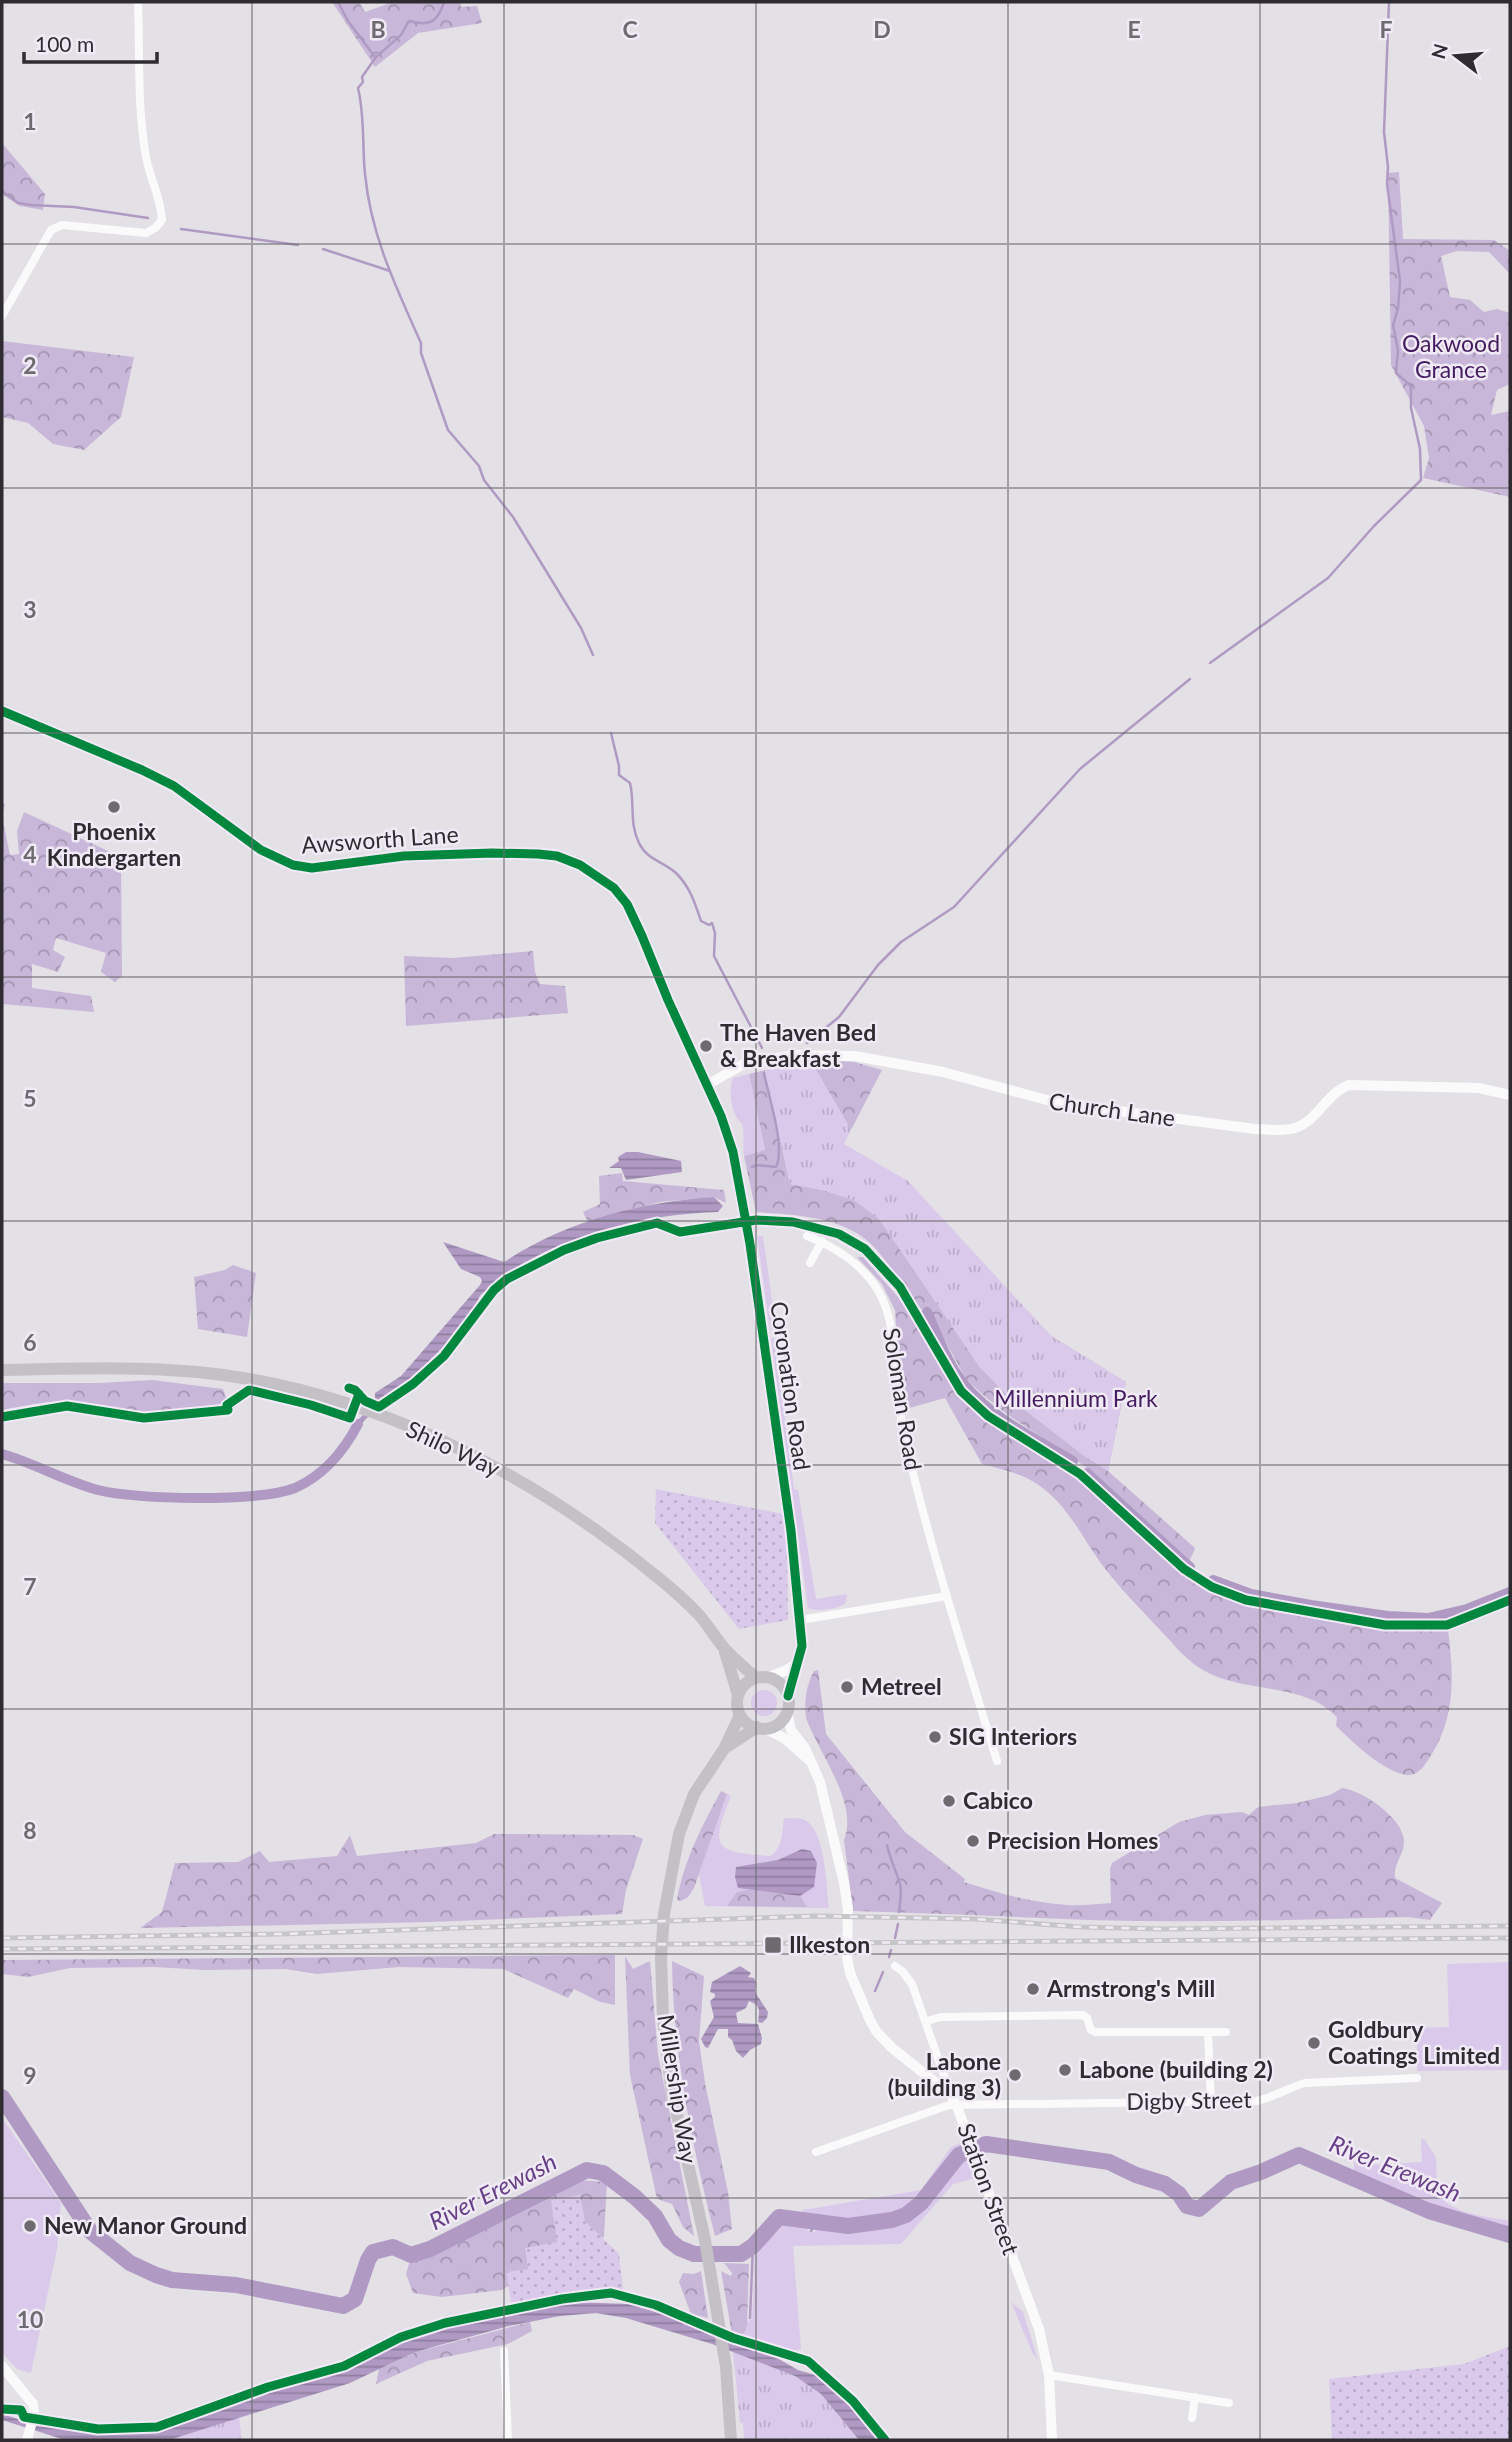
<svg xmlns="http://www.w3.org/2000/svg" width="1512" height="2442" viewBox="0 0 1512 2442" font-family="Lato,sans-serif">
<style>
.grass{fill:#dac9ea}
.forest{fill:url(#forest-crowns)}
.park{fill:url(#park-tufts)}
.garden{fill:url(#garden-dots)}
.water{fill:url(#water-rules)}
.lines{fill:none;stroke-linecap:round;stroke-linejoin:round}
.stream{stroke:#b09ac4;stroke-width:2.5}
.canal{stroke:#b09ac4;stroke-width:10}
.river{stroke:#b09ac4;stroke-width:16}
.minor{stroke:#fbfafb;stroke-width:8}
.tertiary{stroke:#fbfafb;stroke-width:10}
.primary{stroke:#c4c1c6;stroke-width:12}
.rail-casing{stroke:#c7c6c7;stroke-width:5}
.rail{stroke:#f0eaf6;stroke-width:2.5;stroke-dasharray:8;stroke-linecap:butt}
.cycleway-casing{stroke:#f0eaf6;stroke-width:13}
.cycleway{stroke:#00873e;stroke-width:9}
.grid{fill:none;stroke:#6e6b70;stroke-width:2;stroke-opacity:0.55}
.poi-dot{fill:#6e6b70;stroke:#f0eaf6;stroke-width:2.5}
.labels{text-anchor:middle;stroke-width:5;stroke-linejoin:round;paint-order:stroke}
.park-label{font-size:23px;fill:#451c61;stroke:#f0eaf6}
.poi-label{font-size:23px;font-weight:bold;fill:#2f2c31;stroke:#f0eaf6;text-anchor:start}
.street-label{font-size:23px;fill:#2f2c31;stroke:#f0eaf6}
.water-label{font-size:24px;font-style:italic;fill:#673f86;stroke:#f0eaf6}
.grid-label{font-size:23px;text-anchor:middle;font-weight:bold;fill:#6e6b70;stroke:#f0eaf6;stroke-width:5;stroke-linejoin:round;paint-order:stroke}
</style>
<defs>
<pattern id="forest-crowns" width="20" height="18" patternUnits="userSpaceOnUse" patternTransform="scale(1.75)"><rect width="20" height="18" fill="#c9b7d9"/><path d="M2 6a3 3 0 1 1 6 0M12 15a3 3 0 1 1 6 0" fill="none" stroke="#a495b1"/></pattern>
<pattern id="park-tufts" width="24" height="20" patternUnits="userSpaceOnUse" patternTransform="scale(1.75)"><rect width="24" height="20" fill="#dac9ea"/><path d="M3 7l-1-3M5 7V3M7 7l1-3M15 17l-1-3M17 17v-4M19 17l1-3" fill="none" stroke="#bbadc9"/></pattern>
<pattern id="garden-dots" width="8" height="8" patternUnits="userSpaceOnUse" patternTransform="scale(1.75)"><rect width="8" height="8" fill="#dac9ea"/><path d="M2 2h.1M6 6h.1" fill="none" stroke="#bbadc9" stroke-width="1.8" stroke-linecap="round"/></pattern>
<pattern id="water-rules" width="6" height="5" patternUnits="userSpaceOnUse" patternTransform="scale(1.75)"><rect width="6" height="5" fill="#b09ac4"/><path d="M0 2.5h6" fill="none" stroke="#907ea0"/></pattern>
</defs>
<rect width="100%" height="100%" fill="#e3e0e6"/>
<path class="grass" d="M749 1074 765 1151 744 1156C742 1144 745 1136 742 1124 731 1115 728 1091 733 1078Z
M757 1236H763L776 1329 770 1330Z
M771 1338H774L794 1489 798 1490 816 1599 847 1594 846 1603C838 1609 818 1612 808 1608Z
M751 1703a13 13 0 1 1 26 0a13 13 0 1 1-26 0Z
M727 1794 731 1796C710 1848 713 1852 770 1856 783 1848 782 1832 784 1818 790 1819 799 1817 805 1820 826 1832 826 1885 829 1908L705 1906 699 1874Z
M1510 1962V2070L1417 2071V2028L1449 2027 1447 1964Z
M2 2118 61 2203 57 2249 31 2373 17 2369 2 2353Z
M1421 2139H1424L1436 2157 1437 2192C1451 2215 1486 2216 1510 2221V2231L1441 2210 1354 2173V2161L1369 2165 1422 2162Z
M963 2142 965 2147C949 2156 941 2173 930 2188 899 2229 845 2223 799 2217L803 2210 921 2190 951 2147Z
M967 2155 975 2178 953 2184 901 2244 793 2246 801 2349C780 2357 760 2341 739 2337L745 2332 747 2322 752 2319 755 2255 782 2222 810 2225 807 2230 813 2233 818 2229C846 2230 886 2233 910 2215 921 2208 929 2197 937 2187 945 2176 954 2160 967 2155Z
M1011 2302 1023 2312 1038 2360 1033 2354Z"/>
<path class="forest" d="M332 2H359L365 12 393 2H460L461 7 477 6 482 23 418 33 375 67Z
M2 143 45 194 43 210 20 206 2 194Z
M1399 172 1403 239 1494 240 1510 251V274L1489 252 1457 251 1441 256 1450 297 1470 300 1484 312 1497 309 1510 313V384L1497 390 1491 415 1510 411V497L1423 478 1429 458 1424 426 1391 365 1388 173Z
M2 341 134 357 121 417 84 450 53 444 28 423 2 417Z
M2 803 5 804 2 816 10 855 19 854 17 831 24 812 121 857 122 976 115 982 101 972 106 953 56 938 53 950 65 957 58 972 32 964V988L91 996 94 1012 2 1004Z
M533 951 535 972 540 984 565 986 568 1013 406 1026 404 956 452 958Z
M836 1061 854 1062 882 1070 851 1130 813 1065Z
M765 1070 790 1184 823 1190 854 1200 880 1219 979 1366 1012 1400 1084 1455 1028 1311 1051 1336 1126 1382 1108 1471 1195 1548 1190 1560 1086 1467 1008 1415 982 1394 966 1379 931 1315C915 1308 910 1294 900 1280 891 1268 880 1252 869 1242 840 1216 793 1215 756 1212L744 1156 765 1150 749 1074Z
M622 1173 623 1181 724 1190 726 1203 714 1197 660 1202 588 1222 583 1212 600 1204 599 1176Z
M857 1257H863L898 1297 956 1390 985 1417 1080 1478 1154 1547 1194 1579 1241 1601 1345 1624 1448 1630C1454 1676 1456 1720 1428 1760 1423 1768 1417 1776 1407 1775 1382 1771 1354 1743 1336 1726L1337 1717C1330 1711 1323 1705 1315 1701 1278 1684 1233 1690 1198 1667 1183 1657 1173 1643 1160 1630 1140 1608 1118 1587 1100 1562 1081 1535 1066 1503 1037 1484 1021 1473 1000 1469 982 1464L945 1398 902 1410 895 1310 882 1284Z
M233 1265 256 1273 247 1337 198 1329 194 1277 225 1270Z
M152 1380 223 1389 227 1400C207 1414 150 1415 125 1412 108 1409 90 1403 72 1402 48 1400 25 1406 2 1410V1383H99Z
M818 1670 826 1734 905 1832 965 1879 964 1882C998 1893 1032 1903 1067 1905 1081 1906 1096 1904 1111 1903L1110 1869 1112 1863 1179 1822 1205 1815 1242 1812 1249 1815 1258 1807 1297 1803 1330 1795 1342 1788C1363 1791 1404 1818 1404 1842 1404 1855 1393 1864 1395 1878L1442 1903 1430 1920 1408 1917C1301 1920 1194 1923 1088 1920 1010 1917 932 1913 853 1911L844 1840C859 1803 818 1752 806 1718 804 1701 806 1686 814 1671Z
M721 1791 727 1794 694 1888 688 1897 681 1901 677 1900C684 1860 702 1826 721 1791Z
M494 1834 633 1835 643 1839 626 1890 622 1914 432 1922 140 1928 162 1912 175 1863 238 1862 260 1851 269 1862 337 1856 350 1835 357 1856 476 1843Z
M753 1889 800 1896 807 1907 727 1906 737 1892Z
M615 1955V2005L600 2002 574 1989 568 1998 503 1969 399 1967 317 1974 285 1969 205 1970 154 1967 70 1968 28 1977 2 1974V1960Z
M625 1956 633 1969 650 1961 658 2055 694 2236 683 2227 672 2204 657 2199 630 2075Z
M672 1961 704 1976 699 2041 705 2083 728 2192 732 2229 715 2236C692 2145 673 2054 672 1961Z
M578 2180 607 2182 604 2237 588 2242 524 2275 502 2290 442 2297 413 2293 406 2274 411 2257Z
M724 2263 749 2264 747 2325 745 2332 739 2337 732 2334 721 2271 731 2276 732 2273Z
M701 2271 708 2318 691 2314 679 2282 683 2273 694 2274Z
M530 2322 532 2331 508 2344 427 2361 376 2384 379 2369 413 2353Z"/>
<path class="park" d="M813 1065 851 1130 844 1144 908 1181 1051 1336 1126 1382 1108 1471 1084 1456 1012 1400 979 1366 879 1219 854 1200 823 1190 790 1184 765 1070Z
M733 2351 795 2376 821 2394 859 2440H744L743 2423H740Z
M239 2417 242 2440H169Z"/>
<path class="garden" d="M656 1489 783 1514 787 1556 788 1620 739 1629 655 1523Z
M580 2195 585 2221 619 2254 623 2290 511 2302 506 2272 528 2269 525 2248 557 2242 551 2200Z
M1510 2346V2440H1332L1329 2379 1464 2364Z"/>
<path class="water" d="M626 1152H638L681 1161 682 1172 626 1180 621 1168H609L619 1161 618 1157Z
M714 1197 723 1206 718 1212C640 1214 541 1239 483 1293 478 1297 478 1301 475 1307 473 1313 467 1319 463 1324 449 1342 431 1359 415 1375L411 1384 381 1404 360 1425 355 1423 375 1403V1393L401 1376 480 1285 482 1281 480 1277 461 1269 443 1242 504 1262C566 1221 641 1202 714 1197Z
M802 1849 811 1851 817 1863 814 1887 800 1896 738 1888 735 1877 736 1867 778 1860Z
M740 1966 751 1973 748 1977 754 1978 756 1983 755 1992 768 2012 767 2018 762 2023 758 2022C759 2011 762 2006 749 2001L746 2008 736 2013 738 2023 758 2024 762 2038 761 2044 750 2050 743 2058 736 2051 732 2040 728 2037V2029H718L708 2048 705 2047 701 2039 714 2017 710 2001 715 1997V1994L710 1992 712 1982Z
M569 2302 630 2304 696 2325 711 2333 777 2358 798 2370 815 2375 831 2384 850 2402 880 2440H859L821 2394 795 2376 712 2344 626 2318 596 2313 560 2316 509 2326 440 2345 413 2353 350 2383 169 2440H65L2 2420V2414L18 2419 106 2434 154 2431 283 2386 346 2369 417 2335 519 2311Z"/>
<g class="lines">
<path class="stream" d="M338 2 348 21 375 57
M444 2C438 21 431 27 409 21L401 35 376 57 362 77 363 82 358 88C365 117 362 145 365 174 371 236 396 287 421 343V353L448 430 479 466 484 480 513 517 581 628 593 655
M2 191 18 203 31 205 74 207 148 218
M181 229 298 245
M323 249 390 271
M1210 663 1328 578 1374 526 1421 480 1420 449 1411 408V386L1396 373 1398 350 1393 325 1398 309 1400 281 1387 184 1388 167 1384 132 1389 2
M611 733 619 766V775L630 783C635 804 629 823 639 843 647 860 663 861 676 873 690 887 695 903 701 921L709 925 712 923 715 933 714 956 762 1048
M807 1043 839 1017 878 965 901 942 954 907 1080 769 1190 679
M752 1167 757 1165 776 1167C786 1147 768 1095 764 1073
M887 1845C890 1859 896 1871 900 1884 902 1893 900 1903 899 1912
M895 1938 898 1924
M889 1957 891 1950
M875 1991 883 1972
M811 2231 817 2222
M750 2318 753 2246"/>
<path class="canal" d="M927 1312C938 1336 948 1365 965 1385 993 1419 1036 1439 1073 1461
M2 1454C34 1463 65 1481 98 1490 136 1500 259 1502 295 1488 324 1475 344 1451 358 1424
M1087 1473 1190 1567
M1213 1580 1251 1594 1311 1605 1388 1616 1428 1618 1467 1609 1510 1592"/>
<path class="river" d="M2 2097 90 2231 130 2263 156 2275 172 2280 236 2285 343 2306 355 2299 368 2260 373 2252 393 2247 411 2255 430 2249 587 2170 603 2173 635 2197 655 2216 669 2240 679 2248 694 2254H741L753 2246 779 2217 848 2226 892 2220 906 2215 921 2203 959 2155 986 2144 1109 2162 1136 2175 1165 2184 1179 2194 1187 2206 1199 2209 1231 2182 1261 2172 1299 2155 1429 2211 1510 2235"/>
<path class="minor" d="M2 316 51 230 62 225 146 233 155 228 162 220C161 198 150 179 146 157 137 107 140 53 138 2
M807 1236C836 1247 865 1266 880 1294 900 1331 894 1393 904 1435 929 1545 964 1653 997 1761
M810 1263 822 1241
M800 1620 947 1596
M895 1966 902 1971 912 1984 951 2095
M927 2021 941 2017 1083 2015 1087 2018 1091 2030 1095 2032H1226
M1208 2033 1211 2102
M816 2152 949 2105 1257 2101C1274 2097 1288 2088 1305 2083L1417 2078
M504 2351 508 2440
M1049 2375 1229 2403
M1192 2418 1195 2397"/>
<path class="tertiary" d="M2 711 142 770 174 786 261 850 293 865 312 868 404 856 492 853 538 854 557 856 580 865 614 888 627 904 642 936 668 1000 721 1116 733 1152 750 1244 791 1531 802 1646 788 1696
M707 1085 742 1065 752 1062 795 1055 855 1056 943 1072 1058 1103 1255 1129C1268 1129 1282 1132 1295 1128 1318 1121 1326 1093 1349 1085L1479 1088 1510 1095
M769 1677 787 1670 799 1662
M787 1711 791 1730 805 1748 820 1782 844 1883 848 1909 847 1957 850 1973 869 2018 876 2031 891 2047 951 2095 956 2104 1039 2329 1049 2375 1052 2440
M764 1728 784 1738 809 1760
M2 2366 33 2404 34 2414 27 2440"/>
<path class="primary" d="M2 1370C67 1369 133 1366 198 1372 365 1388 527 1470 656 1576 671 1588 686 1601 699 1615 709 1626 715 1638 725 1649 734 1659 745 1668 756 1678
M725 1652 738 1695
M737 1703a26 26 0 1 1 52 0a26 26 0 1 1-52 0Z
M725 1748 757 1727
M731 2440 726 2367 705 2240 671 2088 663 2018 661 1958 664 1914 679 1834 694 1794 724 1749 740 1715"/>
<defs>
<path id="rail" d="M2 1938 281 1934 816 1916 975 1919 1080 1927 1162 1929 1510 1926
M2 1949 1510 1938"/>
</defs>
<use href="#rail" class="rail-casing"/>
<use href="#rail" class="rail"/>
<defs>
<path id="cycleway" d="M2 711 142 770 174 786 261 850 293 865 312 868 404 856 492 853 538 854 557 856 580 865 614 888 627 904 642 936 668 1000 721 1116 733 1152 750 1244 791 1531 802 1646 788 1696
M349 1388 355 1390 365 1401 379 1407 413 1384 444 1356 494 1290 507 1279 564 1250 597 1238 657 1223 680 1232 756 1220 793 1222 839 1234 865 1249 900 1287 961 1391 988 1416 1080 1474 1184 1569 1212 1587 1246 1600 1385 1625H1447L1510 1600
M2 1417 67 1406 144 1418 228 1410 227 1405 249 1390 311 1405 350 1418 359 1394
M2 2409 21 2410 24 2417 98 2429 157 2427 268 2387 344 2366 401 2337 445 2323 562 2299 611 2293 656 2305 733 2338 808 2361 853 2401 885 2440"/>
</defs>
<use href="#cycleway" class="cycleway-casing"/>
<use href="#cycleway" class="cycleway"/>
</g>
<path class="grid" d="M252 2V2440M504 2V2440M756 2V2440M1008 2V2440M1260 2V2440M2 244H1510M2 488H1510M2 733H1510M2 977H1510M2 1221H1510M2 1465H1510M2 1709H1510M2 1954H1510M2 2198H1510"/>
<g class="poi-dot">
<circle cx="114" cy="807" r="7"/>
<circle cx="706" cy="1046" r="7"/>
<circle cx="847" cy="1687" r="7"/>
<circle cx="935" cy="1737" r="7"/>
<circle cx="949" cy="1801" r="7"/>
<circle cx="973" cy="1841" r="7"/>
<rect x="764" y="1936" width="18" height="18" rx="3.5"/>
<circle cx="1033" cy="1989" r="7"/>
<circle cx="1314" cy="2043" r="7"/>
<circle cx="1065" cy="2070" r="7"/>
<circle cx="1015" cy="2075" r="7"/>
<circle cx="30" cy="2226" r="7"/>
</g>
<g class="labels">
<g class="park-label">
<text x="1451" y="352">Oakwood<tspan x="1451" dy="26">Grance</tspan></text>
<text x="1076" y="1407">Millennium Park</text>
</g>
<g class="poi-label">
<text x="114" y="840" text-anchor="middle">Phoenix<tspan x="114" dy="26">Kindergarten</tspan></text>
<text x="720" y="1041">The Haven Bed<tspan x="720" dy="26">&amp; Breakfast</tspan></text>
<text x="861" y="1695">Metreel</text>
<text x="949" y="1745">SIG Interiors</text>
<text x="963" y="1809">Cabico</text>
<text x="987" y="1849">Precision Homes</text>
<text x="789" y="1953">Ilkeston</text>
<text x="1047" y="1997">Armstrong's Mill</text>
<text x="1328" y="2038">Goldbury<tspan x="1328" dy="26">Coatings Limited</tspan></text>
<text x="1001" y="2070" text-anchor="end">Labone<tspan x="1001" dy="26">(building 3)</tspan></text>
<text x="1079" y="2078">Labone (building 2)</text>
<text x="44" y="2234">New Manor Ground</text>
</g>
<g class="street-label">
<text transform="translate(380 840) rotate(-4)" y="8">Awsworth Lane</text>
<text transform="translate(1112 1110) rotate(8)" y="8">Church Lane</text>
<text transform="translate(790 1386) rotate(82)" y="8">Coronation Road</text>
<text transform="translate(902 1399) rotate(81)" y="8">Soloman Road</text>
<text transform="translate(453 1449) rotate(25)" y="8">Shilo Way</text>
<text transform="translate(677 2089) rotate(81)" y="8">Millership Way</text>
<text transform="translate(1189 2101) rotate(-1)" y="8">Digby Street</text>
<text transform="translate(988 2189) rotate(70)" y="8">Station Street</text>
</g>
<g class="water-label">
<text transform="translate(1395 2169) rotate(22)" y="8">River Erewash</text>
<text transform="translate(493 2192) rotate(-27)" y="8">River Erewash</text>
</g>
</g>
<g class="grid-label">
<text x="378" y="38">B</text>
<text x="630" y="38">C</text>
<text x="882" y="38">D</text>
<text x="1134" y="38">E</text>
<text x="1386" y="38">F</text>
<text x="30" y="130">1</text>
<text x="30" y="374">2</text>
<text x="30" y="618">3</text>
<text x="30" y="863">4</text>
<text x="30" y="1107">5</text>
<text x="30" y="1351">6</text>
<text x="30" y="1595">7</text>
<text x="30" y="1839">8</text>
<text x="30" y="2084">9</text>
<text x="30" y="2328">10</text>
</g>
<rect width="1512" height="2442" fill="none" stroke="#2f2c31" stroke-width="7"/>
<g transform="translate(1456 56) rotate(286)" stroke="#f0eaf6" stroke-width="5" paint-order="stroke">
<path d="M0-5L12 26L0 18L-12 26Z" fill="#2f2c31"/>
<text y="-10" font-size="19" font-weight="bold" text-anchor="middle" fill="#2f2c31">N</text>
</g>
<path d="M24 52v10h133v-10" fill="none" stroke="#2f2c31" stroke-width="3.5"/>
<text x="35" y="52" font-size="21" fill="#2f2c31" stroke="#f0eaf6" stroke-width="5" paint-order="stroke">100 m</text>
</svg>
